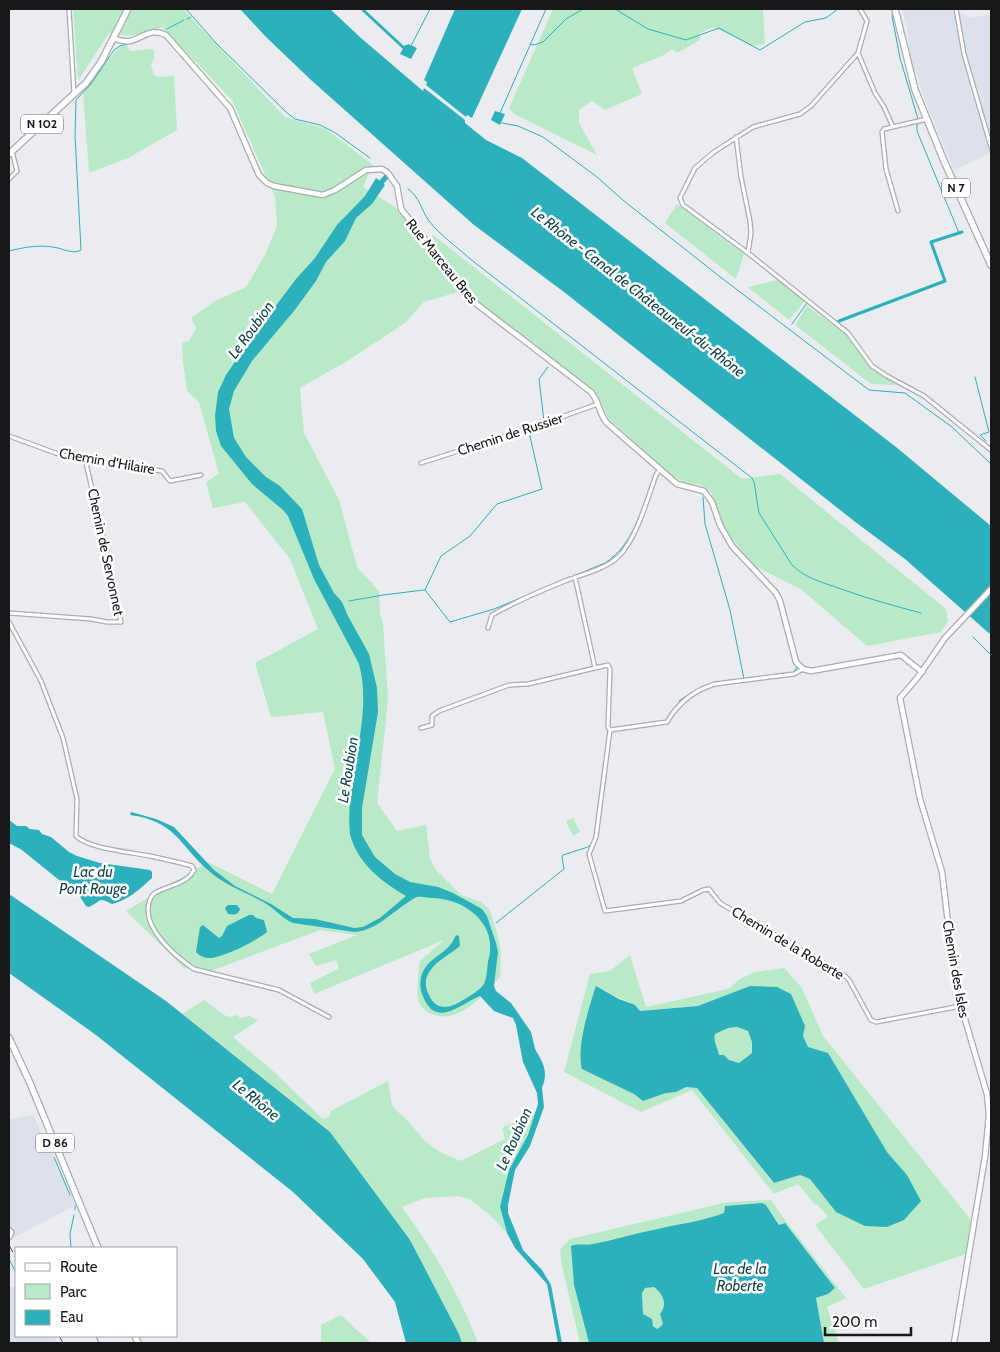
<svg xmlns="http://www.w3.org/2000/svg" width="1000" height="1352" viewBox="0 0 1000 1352" font-family="Cabin,sans-serif">
<style>
.built{fill:#dde1ec}
.green{fill:#b9eac7;fill-rule:evenodd}
.water{fill:#2cb0bb;fill-rule:evenodd}
.lines{fill:none;stroke-linecap:round;stroke-linejoin:round}
.stream{stroke:#2cb0bb;stroke-width:1}
.canal{stroke:#2cb0bb;stroke-width:3}
.river{stroke:#2cb0bb;stroke-width:5}
.minor-casing{stroke:#abacb0;stroke-width:5.5}
.tertiary-casing{stroke:#abacb0;stroke-width:7}
.primary-casing{stroke:#abacb0;stroke-width:8}
.minor{stroke:#fff;stroke-width:3}
.tertiary{stroke:#fff;stroke-width:4.5}
.primary{stroke:#fff;stroke-width:5.5}
.rail{stroke:#4d4d50;stroke-width:1;stroke-dasharray:8 4;stroke-linecap:butt}
.labels{text-anchor:middle;stroke-width:5;stroke-linejoin:round;paint-order:stroke}
.shield{fill:#fff;stroke:#5d5d5f;stroke-width:1}
.shield-label{font-size:12px;font-weight:bold;fill:#18181a}
.street-label{font-size:14px;fill:#18181a;stroke:#fff}
.water-label{font-size:15px;font-style:italic;fill:#11484d;stroke:#fff}
</style>
<rect width="100%" height="100%" fill="#ebecf0"/>
<path class="built" d="M902 9H953L954 10 972 18 991 14V153L954 170 925 101 910 54 907 29Z
M33 1115 76 1205 11 1239 9 1235V1120Z
M9 1287H16V1336H53L58 1343H9Z"/>
<path class="green" d="M73 9H183L285 117 326 129 373 165 363 187 395 207 441 264 432 234 742 479 780 474 946 609 948 621 941 632 867 646 802 590 755 566 732 539 722 522 711 492 701 485 683 482 671 475 608 418 598 396 519 333 458 292 424 302 405 323 349 360 300 388 304 433 339 500 357 567 379 591 380 615 383 623 388 700 377 803 397 831 426 825 430 859 436 870 461 895 481 902 489 909 497 932 501 953 500 977C484 995 460 1023 434 1015 427 1013 420 1007 418 1000 416 994 419 969 420 961L444 940 314 994 310 983 339 968 336 960 316 966 309 954 357 935 320 930 211 971 184 968 126 911 208 862 272 894 335 769 323 712 271 717 255 663 318 629 290 559 245 502 213 508 206 482 219 474 199 402 187 391 183 362 182 343 189 341 196 328 191 318 215 301 246 287 265 255 277 226 275 197 232 100 162 27C140 35 133 38 109 33L78 81Z
M553 9H763L765 44 752 46 713 27 700 33V40L677 53 672 49 662 56 632 68 642 94 605 110 592 101 579 110V123L597 155 514 114 509 108Z
M126 44 130 51 154 49V59L151 64 154 75 158 77 174 76 177 130 128 158 89 173 83 93C94 80 112 50 126 44Z
M677 204 744 254 736 279 665 223Z
M778 280 805 301 789 320 748 287Z
M807 306 848 336 870 366 898 385 871 384 795 325Z
M573 818 580 832 573 836 566 821Z
M630 955 646 1007 728 989 740 979 755 972 784 968 802 988 823 1036 971 1220 966 1254 864 1289 815 1225 828 1217 817 1204 815 1205 798 1184 774 1194 692 1090 641 1112 564 1072 590 974 610 971ZM750 986 803 1036 808 1047 887 1152 907 1175 836 1212 810 1179 800 1175 773 1183 697 1088 686 1087 676 1092 666 1093 643 1101 634 1094 580 1061 587 1015 603 989C615 998 630 1000 640 1011L699 1006Z
M204 1000 224 1015 230 1017 236 1015 241 1018 249 1016 259 1020 233 1037 274 1072 323 1119 329 1117 331 1111 388 1081 392 1105 397 1111 408 1121 425 1141 440 1152 461 1161 505 1139 502 1128 536 1112 533 1124 520 1152 501 1202V1213L507 1233 490 1215 470 1199 458 1196 425 1198 402 1207C432 1248 460 1295 478 1343H462L459 1333 330 1132 182 1014Z
M737 1027 748 1031 752 1042V1053L739 1063 729 1060 724 1055H719C718 1048 714 1041 715 1034L728 1028Z
M771 1200 785 1220 846 1298 827 1307 839 1343H824L816 1298 828 1294 766 1205 762 1204 725 1206 724 1213C701 1222 677 1224 653 1230 630 1235 598 1249 575 1244L574 1285 589 1343H580L562 1266 560 1249 570 1239 728 1202Z
M654 1287C663 1294 668 1304 660 1314L663 1324 661 1327 656 1329 649 1318 643 1314 642 1293 645 1288Z
M341 1315 371 1343H321V1325Z"/>
<path class="water" d="M240 9H330L361 38 423 91 424 88 465 120V123L486 140 522 158 896 447 991 526V635L905 559 854 521 564 292 474 225 311 80 265 36Z
M455 9H522L472 118 467 115 466 117 426 85 427 82 424 80Z
M408 44 417 48 411 59 400 54 405 45H407Z
M495 111 505 114 500 125 491 120Z
M376 178 385 185 372 204 356 218 345 241 326 262 316 281 294 311 252 361 234 391 229 409 234 438 246 457 266 477 280 486 302 509 319 565 334 593 342 602 348 616 369 654 377 688 378 712 362 808V835L375 857 395 874 410 882 438 887 453 893 482 909 487 916 496 943 498 952 494 986 496 991 511 1003 531 1032 540 1069 544 1107 530 1146 515 1170 508 1205V1213L523 1250 542 1270 551 1285 562 1343H558L547 1284 515 1248 507 1233 500 1207 509 1170 528 1135 538 1104 537 1093 523 1062 516 1025 513 1018 494 1011 480 996C461 1003 435 1031 422 994 419 986 420 975 425 968 436 953 448 954 456 935L459 936 460 946C446 958 416 970 429 995 436 1011 450 1009 463 1000 470 996 479 991 484 984 487 977 487 969 488 961 489 958 490 954 490 950 493 919 460 898 432 898 428 898 422 896 417 897 413 898 408 903 404 905 388 916 375 930 355 932L293 923C283 919 275 909 265 903 246 892 226 886 209 871 179 845 176 821 130 815L131 812 156 819 174 827 214 870 235 886 271 904 293 918 315 919 354 928 363 927 380 918 406 896C382 882 357 863 350 834 344 777 374 720 359 664L314 579 288 516 283 510 252 484 221 446 216 431 215 416 218 392 226 375 247 344 296 279 315 258 337 225 365 196Z
M9 820 17 826H26L30 829 39 830 42 834 51 837 69 852 77 856 100 863 150 870 152 872V878C140 889 128 900 112 904 98 897 103 900 89 907L86 906 73 886 59 880 22 850 9 843Z
M9 894 166 1001 330 1132 410 1240 459 1334 462 1343H406L395 1302 363 1259 293 1192 96 1035 9 973Z
M228 905H237L240 909C238 915 234 915 228 914L225 908Z
M249 915H253L256 918 264 920 267 932C256 941 224 957 210 958 204 958 200 956 196 952L200 927 203 925 219 938 222 936 227 926Z
M596 986 619 999 635 1005 640 1011 698 1006 750 986 777 987 791 994 805 1026 803 1036 808 1047 828 1053 887 1152 907 1175 921 1201 904 1220 887 1227 865 1226 836 1212 810 1179 800 1175 774 1183 697 1088 686 1087 676 1092 666 1093 643 1101 634 1094 582 1069C576 1048 589 1007 596 986ZM737 1027 748 1031 752 1042V1053L739 1063 729 1060 724 1055H719C718 1048 713 1041 715 1034L728 1028Z
M762 1203 766 1205 779 1225 785 1223 835 1288 828 1294 816 1298 824 1343H589L574 1285 571 1246C578 1243 586 1246 593 1244 614 1240 633 1234 653 1230 677 1224 701 1222 724 1213L725 1206ZM654 1287C663 1294 668 1304 660 1314L663 1324 660 1327 657 1329 653 1326 652 1319 643 1314 642 1293 645 1288Z"/>
<g class="lines">
<path class="stream" d="M186 9 216 43 286 112 295 119 320 125 334 132 370 158
M615 9 648 29 686 40 719 28 760 50 805 22 826 18 838 9
M893 10 892 16 900 58 918 119
M187 19 191 17
M167 29 184 20
M530 44 534 45 543 42 566 19 583 9
M411 46 430 9
M500 113 546 9
M502 123 518 126 543 137 597 177 624 201 719 276 869 390 905 393 952 427 991 464
M917 124V131L959 233
M408 189C420 197 421 210 429 221 440 235 456 246 469 258L752 478 754 482 759 513 792 565C806 579 825 583 844 590 869 599 895 606 921 613
M9 251C26 247 40 244 58 248 65 250 74 254 81 250L75 135 76 100 91 84 114 50 120 46 148 37
M816 310 833 323
M792 324 807 303
M975 377 989 432 980 435 986 441
M544 421 539 379 548 367
M703 497 705 524 730 610 744 679H742
M425 590 450 622 494 609 605 563C635 544 643 504 655 473
M425 590 441 556 470 536 497 504 542 489 529 432 580 412
M349 601 383 595 424 590
M973 637 991 655
M793 673 797 667
M679 701C696 689 711 682 731 680
M606 751 608 732
M599 799 601 785
M595 831 599 801
M496 923 564 869 562 857 563 855 588 847 593 842
M54 1157 70 1195
M75 1206V1210
M71 1248 70 1234 74 1215
M9 1259 16 1273
M96 1336 99 1343"/>
<path class="canal" d="M362 9 405 49
M839 321 945 281 931 242 962 232"/>
<path class="river" d="M378 186 387 176
M531 1048C540 1061 547 1073 539 1088"/>
<defs>
<path id="minor" d="M69 9 74 93
M956 9 964 54 991 147
M858 53 875 93 884 107 893 127
M736 137 741 177 750 221 751 233 748 253 848 333 872 366 887 376 924 396 991 450
M9 179 17 171 12 151
M898 211 886 169 882 132 884 129 927 119
M748 253 683 205 680 198 695 168 714 152 753 127 800 114 811 106 858 53 867 21 860 9
M9 436 61 455 162 471 170 481 201 475
M421 463 542 424 598 404
M575 577 595 668 608 665 610 669 608 727 610 730 667 722C678 703 695 690 715 684L794 674 803 669
M9 613 91 619 107 622H121L111 570 85 459
M9 622 41 681 63 738 77 799 76 836C89 849 131 852 150 856 164 859 178 862 192 866L194 870C186 885 168 885 155 893 151 896 150 898 149 903 142 928 175 956 194 969L279 990 329 1017
M488 628 492 615C515 602 540 591 565 581 583 574 607 569 620 555 637 537 648 497 656 475L660 469
M421 728 432 725V716L439 711 509 685 528 684 595 668
M610 730 596 837 589 854 605 911 681 901 703 890 709 889 720 903 730 909 844 975 849 980 871 1020 876 1022 961 1006
M9 1229 12 1232 10 1237"/>
<path id="tertiary" d="M113 38C118 40 124 42 130 41 143 38 151 27 166 35L230 108 259 175 267 183 274 186 323 195 335 190 366 170 382 169 388 173 397 186 401 209 448 268 470 299 591 392C599 401 599 414 607 423L677 484 704 491 712 502 720 525 732 546 776 593 780 601 796 662 803 669 811 671 901 655 922 672
M954 1343 985 1157 989 1115 987 1094 961 1006 949 931 942 872 920 799 900 698 918 677 945 638 991 589"/>
<path id="primary" d="M895 9 915 90 944 161 991 265
M9 154 86 83 101 62 128 9
M9 1038 30 1083 98 1248
M135 1336 138 1343"/>
</defs>
<use href="#minor" class="minor-casing"/>
<use href="#tertiary" class="tertiary-casing"/>
<use href="#primary" class="primary-casing"/>
<use href="#minor" class="minor"/>
<use href="#tertiary" class="tertiary"/>
<use href="#primary" class="primary"/>
<path class="rail" d="M9 1245 16 1258
M59 1336 63 1343"/>
</g>
<g class="labels">
<g class="shield">
<rect x="21" y="114.5" width="42" height="19" rx="4"/>
<rect x="942" y="178.5" width="28" height="19" rx="4"/>
<rect x="36" y="1133.5" width="38" height="19" rx="4"/>
</g>
<g class="shield-label">
<text x="42" y="128">N 102</text>
<text x="956" y="192">N 7</text>
<text x="55" y="1147">D 86</text>
</g>
<g class="street-label">
<text transform="translate(442 261) rotate(51)" y="5">Rue Marceau Bres</text>
<text transform="translate(510 434) rotate(-18)" y="5">Chemin de Russier</text>
<text transform="translate(107 461) rotate(10)" y="5">Chemin d'Hilaire</text>
<text transform="translate(106 552) rotate(78)" y="5">Chemin de Servonnet</text>
<text transform="translate(788 943) rotate(31)" y="5">Chemin de la Roberte</text>
<text transform="translate(956 969) rotate(80)" y="5">Chemin des Isles</text>
</g>
<g class="water-label">
<text transform="translate(638 292) rotate(38)" y="5">Le Rhône - Canal de Châteauneuf-du-Rhône</text>
<text transform="translate(251 330) rotate(-54)" y="5">Le Roubion</text>
<text transform="translate(348 770) rotate(-81)" y="5">Le Roubion</text>
<text x="93" y="877">Lac du<tspan x="93" dy="17">Pont Rouge</tspan></text>
<text transform="translate(256 1100) rotate(39)" y="5">Le Rhône</text>
<text transform="translate(514 1139) rotate(-66)" y="5">Le Roubion</text>
<text x="740" y="1274">Lac de la<tspan x="740" dy="17">Roberte</tspan></text>
</g>
</g>
<rect width="1000" height="1352" fill="none" stroke="#18181a" stroke-width="20"/>
<rect x="15" y="1247" width="162" height="90" fill="#ffffff" stroke="#a3a3a3"/>
<rect x="25" y="1263" width="25" height="8" fill="#ffffff" stroke="#a3a3a3"/>
<text x="60" y="1272" font-size="15" fill="#18181a">Route</text>
<rect x="25" y="1284" width="25" height="15" fill="#b9eac7" stroke="#a3a3a3"/>
<text x="60" y="1297" font-size="15" fill="#18181a">Parc</text>
<rect x="25" y="1310" width="25" height="15" fill="#2cb0bb" stroke="#a3a3a3"/>
<text x="60" y="1322" font-size="15" fill="#18181a">Eau</text>
<path d="M825 1327v8h86v-8" fill="none" stroke="#18181a" stroke-width="2.5"/>
<text x="832" y="1327" font-size="15" fill="#18181a" stroke="#ffffff" stroke-width="4" paint-order="stroke">200 m</text>
</svg>
